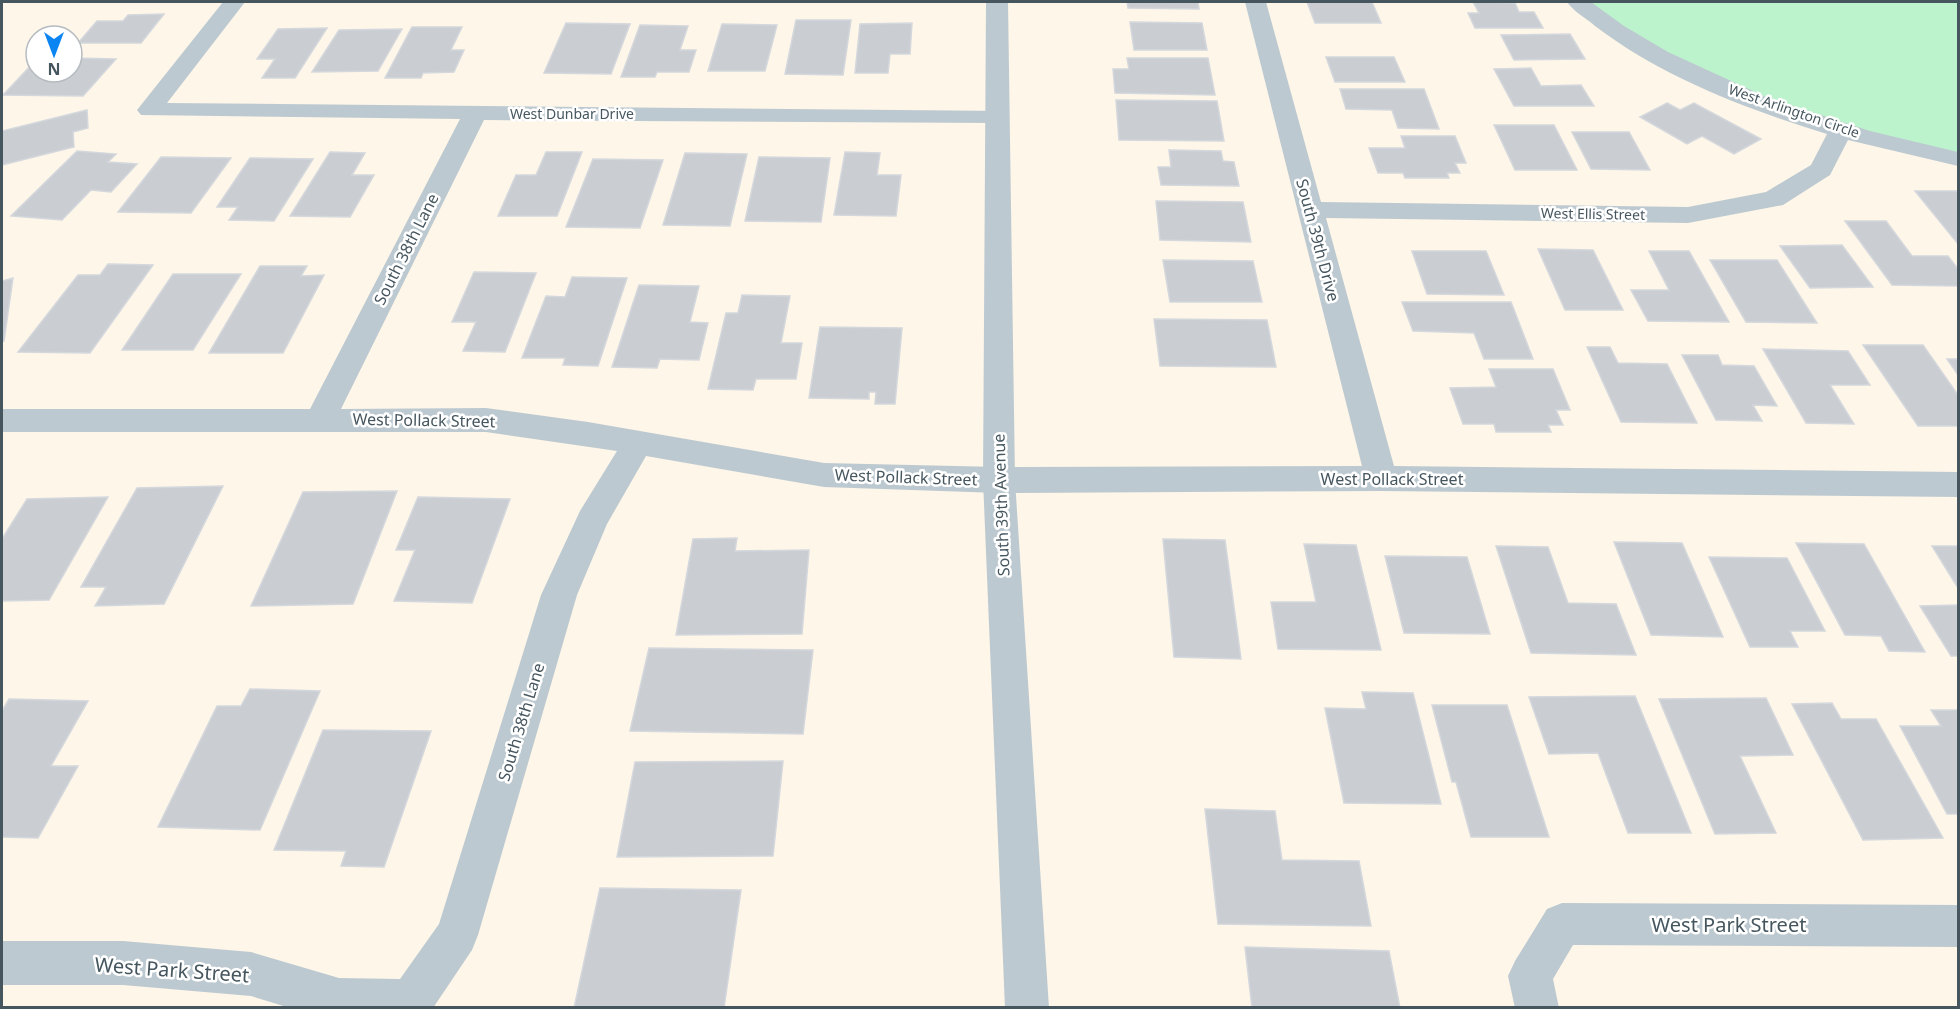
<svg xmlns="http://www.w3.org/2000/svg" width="1960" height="1009" viewBox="0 0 1960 1009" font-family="'Noto Sans',sans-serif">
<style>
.commercial{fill:#fdf6e9;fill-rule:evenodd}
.green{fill:#bcf3cc}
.building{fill:#caced3;stroke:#d4d7dc;stroke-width:1.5}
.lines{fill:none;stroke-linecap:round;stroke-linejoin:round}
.minor{fill:#bdc9d0;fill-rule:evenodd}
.tertiary{fill:#bdc9d0;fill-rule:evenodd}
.labels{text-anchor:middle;stroke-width:5;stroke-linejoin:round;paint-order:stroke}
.far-street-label{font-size:14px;fill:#46565f;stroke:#fff}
.street-label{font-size:16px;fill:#46565f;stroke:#fff}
.near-street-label{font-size:20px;fill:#46565f;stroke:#fff}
</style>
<rect width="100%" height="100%" fill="#f3f0f0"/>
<path class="commercial" d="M2 2H1958V1007H2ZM36 36H72V72H36Z"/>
<path class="green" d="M1578 2H1958V159L1841 130 1747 98 1591 12Z"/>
<path class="building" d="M1127 2H1198L1199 9 1128 8Z
M1307 2H1372L1381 23H1315Z
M1473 2 1515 3 1519 12H1534L1543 28H1475L1468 13H1479Z
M164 14 141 43H78L97 21H123L128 15Z
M796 20H851L843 75 785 74Z
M1130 22 1202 23 1207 50H1134Z
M566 23 630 24 611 74 544 73Z
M912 23 910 54H890L888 73H855L860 24Z
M722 24 777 25 765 71H708Z
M640 25 688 26 680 50H696L689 72H657L655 77H621Z
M412 27H462L451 50H464L454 72 423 73 421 78H385Z
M327 28 295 78H262L275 59H257L278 29Z
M402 29 378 71 312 72 339 30Z
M1570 34 1585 59 1514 60 1501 35Z
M1326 57H1394L1405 82H1335Z
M72 58 116 59 83 96 3 95 36 60V72H72Z
M1127 58H1208L1215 95 1115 93 1113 69H1129Z
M1531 68 1541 86 1581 85 1594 106H1514L1494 69Z
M1340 89H1424L1439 129 1398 128 1392 110 1346 109Z
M1116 100 1217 101 1224 141 1119 140Z
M1667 103 1680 110 1694 103 1761 139 1734 154 1702 136 1687 144 1640 117Z
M87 110 88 128 73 132 74 147 2 165V131Z
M1494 125H1554L1577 170H1515Z
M1572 132H1629L1650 170 1591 169Z
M1401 136H1455L1466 163H1455L1460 173H1447L1449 178H1405L1403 173H1378L1369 148H1405Z
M1169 150 1221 151 1223 161 1234 162 1239 186 1161 185 1158 167H1171Z
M77 151 116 154 108 162 137 164 111 192 91 190 62 220 11 216Z
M330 152 365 153 352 175H374L350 217 290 216Z
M546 152H582L557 216H498L516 175H536Z
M845 152 880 153 877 175H901L896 216 834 215Z
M685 153 747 154 730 226 663 225Z
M161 157 231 158 191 213 118 212Z
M759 157 830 158 821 222 745 221Z
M250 158 313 159 274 221 229 220 238 207H217Z
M593 159 663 160 640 228 566 227Z
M1915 191H1958V244Z
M1156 201 1243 202 1251 242 1160 240Z
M1845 221H1886L1912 256H1948L1958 269V286L1892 285Z
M1842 245 1873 287 1810 288 1780 246Z
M1538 249 1593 250 1623 310H1565Z
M1412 251H1486L1504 295 1427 294Z
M1649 251H1689L1729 322 1648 321 1631 290H1669Z
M1163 260 1253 261 1262 302H1170Z
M1710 260H1777L1817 323 1746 322Z
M108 264 153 265 90 353 18 352 78 275H100Z
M260 266H307L301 276 324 275 283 353H209Z
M474 272 536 273 505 352 463 351 476 322H452Z
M173 274H241L193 350H122Z
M572 277 627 278 598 366 563 365 565 358H522L546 296 565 297Z
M13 278 4 341 2 342V281Z
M639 285 699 286 690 322 708 323 699 360 660 359 657 368 612 367Z
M742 295 790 296 781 343H802L796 379H756L753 390 708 389 726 313H738Z
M1402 302H1511L1533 359H1484L1474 333 1413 331Z
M1154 319 1267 320 1276 367 1160 366Z
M820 327 902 328 895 404H875L876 392H869V399L809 398Z
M1863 345H1923L1958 395V426H1918Z
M1587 347H1610L1618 363 1667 364 1697 423 1621 422Z
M1763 349 1848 351 1870 385H1830L1854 424 1806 423Z
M1682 355H1718L1722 365 1754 366 1777 406 1753 405 1762 421 1716 420Z
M1947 359H1958V375Z
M1489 369H1553L1570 410H1556L1563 425H1548L1551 432H1496L1494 424H1463L1450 388 1496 387Z
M223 486 164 604 95 606 106 587H81L137 488Z
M397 491 353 604 251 606 303 492Z
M108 497 49 600 2 601V539L27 499Z
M418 497 510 499 472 603 394 601 415 550H396Z
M737 538 735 551 809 550 802 634 676 635 693 539Z
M1163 539 1225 540 1241 659 1174 657Z
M1614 542 1682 543 1723 637 1651 635Z
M1796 543 1864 544 1925 652 1889 651 1881 636 1845 635Z
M1304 544 1356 545 1381 650 1278 649 1271 602H1316Z
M1496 546 1548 547 1568 603 1616 604 1636 655 1531 653Z
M1932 546H1958V588Z
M1385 556 1467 557 1490 634 1404 633Z
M1709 557 1787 558 1825 631H1790L1798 647H1750Z
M1958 605V656H1951L1920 606Z
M649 648 813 650 803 734 630 731Z
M250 689 320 691 260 830 158 827 217 706H241Z
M1362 692 1413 693 1441 804 1344 803 1325 708 1366 709Z
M1635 696 1691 833H1628L1598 753 1549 754 1529 697Z
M1766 698 1793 755 1740 756 1776 833 1715 834 1659 699Z
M9 699 88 701 51 766H78L38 838 2 837V711Z
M1832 703 1841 719H1876L1943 838 1863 840 1792 704Z
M1432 705H1507L1549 837H1471L1456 782H1452Z
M1931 710H1958V814H1947L1900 726H1941Z
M323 730 431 731 384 867 341 866 346 851 274 850Z
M783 761 773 856 617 857 635 762Z
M1205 809 1275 811 1282 860 1359 861 1371 926 1218 924Z
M600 888 741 890 724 1008H574Z
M1245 947 1389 951 1400 1008H1252Z"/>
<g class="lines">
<path class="minor" d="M223 2H245L167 103 1005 111 1008 116 1005 121 996 123 484 120 341 409 486 408 588 422 824 463 999 467 1362 466 1245 2H1266L1321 202 1688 207 1766 192 1811 165 1827 134C1746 109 1662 77 1595 26 1586 18 1574 12 1567 2H1591L1624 26 1668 52 1766 97 1870 131 1958 152V166L1848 140 1830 175 1783 205 1688 223 1326 218 1394 466 1958 472V497L1381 491 999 493 824 487 646 456 607 524 577 595 478 935 472 950 433 1008H290L251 996 123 985H2V941H123L251 952 339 978 400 979 439 924 541 595 580 511 617 451 486 432H2V409H310L460 119 141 115 137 110 141 105Z
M1562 903 1958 905V947L1573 945 1553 979 1559 1008H1515L1508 976 1515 961 1547 909Z"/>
<path class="tertiary" d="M986 2H1008L1015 480 1049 1008H1005L983 480Z"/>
</g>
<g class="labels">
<g class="far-street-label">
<text transform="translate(1794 111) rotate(19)" y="5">West Arlington Circle</text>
<text x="572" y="119">West Dunbar Drive</text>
<text transform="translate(1593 214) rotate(1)" y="5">West Ellis Street</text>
</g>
<g class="street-label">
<text transform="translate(1318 240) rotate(75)" y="6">South 39th Drive</text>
<text transform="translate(406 249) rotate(-63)" y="6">South 38th Lane</text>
<text transform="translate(424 420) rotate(1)" y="6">West Pollack Street</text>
<text transform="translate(906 477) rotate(2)" y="6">West Pollack Street</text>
<text x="1392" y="485">West Pollack Street</text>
<text transform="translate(1001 505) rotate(-92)" y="6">South 39th Avenue</text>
<text transform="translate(521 722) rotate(-73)" y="6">South 38th Lane</text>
</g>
<g class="near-street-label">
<text x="1729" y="932">West Park Street</text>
<text transform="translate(172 970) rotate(4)" y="7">West Park Street</text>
</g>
</g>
<rect width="1960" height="1009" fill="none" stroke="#46565f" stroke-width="6"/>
<g transform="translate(54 54) rotate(180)"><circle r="28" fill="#ffffff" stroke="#b5bbbf" stroke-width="1.5"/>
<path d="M0-4.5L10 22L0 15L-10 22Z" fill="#0b85f2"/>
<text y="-9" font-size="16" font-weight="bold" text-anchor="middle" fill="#46565f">N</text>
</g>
</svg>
